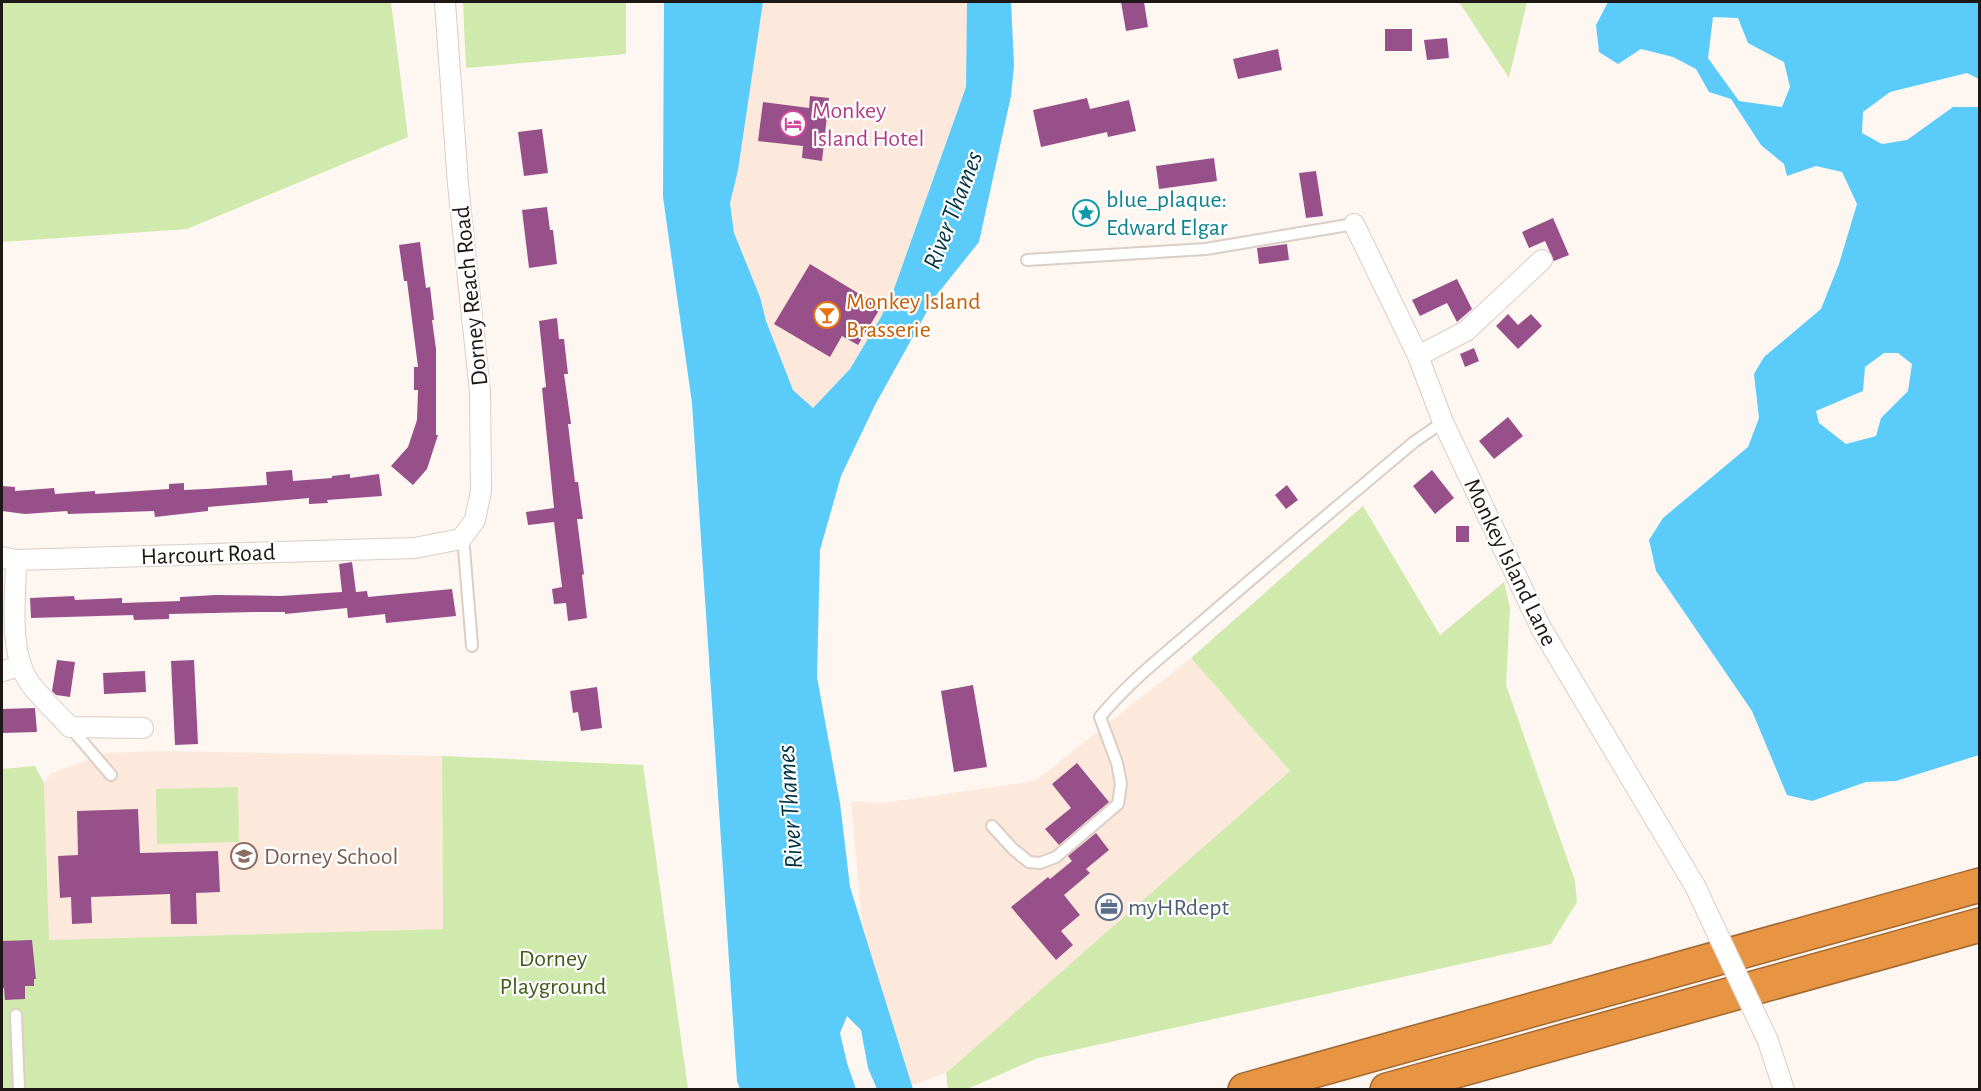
<svg xmlns="http://www.w3.org/2000/svg" width="1981" height="1091" viewBox="0 0 1981 1091" font-family="'Alegreya Sans',sans-serif">
<style>
.built{fill:#fde9dc}
.green{fill:#cfeaac}
.water{fill:#5bcbfa;fill-rule:evenodd}
.building{fill:#97508a}
.lines{fill:none;stroke-linecap:round;stroke-linejoin:round}
.service-casing{stroke:#dacec5;stroke-width:14}
.minor-casing{stroke:#dacec5;stroke-width:22}
.motorway-casing{stroke:#a06933;stroke-width:36}
.service{stroke:#fff;stroke-width:10}
.minor{stroke:#fff;stroke-width:20}
.motorway{stroke:#e79443;stroke-width:33}
.minor-bridge-casing{stroke:#dacec5;stroke-width:22;stroke-linecap:butt}
.minor-bridge{stroke:#fff;stroke-width:20}
.labels{text-anchor:middle;stroke-width:4.5;stroke-linejoin:round;paint-order:stroke}
.hotel-label{font-size:24px;fill:#b23c85;stroke:#fff;text-anchor:start}
.culture-label{font-size:24px;fill:#0d838f;stroke:#fff;text-anchor:start}
.street-label{font-size:24px;fill:#1d1815;stroke:#fff}
.food-label{font-size:24px;fill:#c56008;stroke:#fff;text-anchor:start}
.education-label{font-size:24px;fill:#785e54;stroke:#fff;text-anchor:start}
.service-label{font-size:24px;fill:#4e5e75;stroke:#fff;text-anchor:start}
.park-label{font-size:24px;fill:#435a1d;stroke:#fff}
.water-label{font-size:26px;font-style:italic;fill:#003346;stroke:#fff}
</style>
<rect width="100%" height="100%" fill="#fef6f1"/>
<path class="built" d="M763 2H967L966 87 894 289 881 317 850 369 813 408 793 390 766 321 760 297 734 233 730 203 738 170Z
M1191 658 1290 771 946 1073 905 1088 862 923 851 801 883 803 1035 781Z
M160 751 442 756 443 929 49 940 44 783 52 773 106 753Z"/>
<path class="green" d="M2 2H391L408 137 187 229 2 242Z
M463 2H626V54L466 68Z
M1459 2H1527L1509 78Z
M1363 506 1440 635 1504 582 1510 608 1506 685 1575 881 1577 902 1551 944 1038 1058 967 1089H948L946 1073 1290 771 1191 658Z
M442 756 643 765 688 1089H2V769L35 766 44 783 49 940 443 929Z
M238 787 239 842 157 844 156 789Z"/>
<path class="water" d="M664 2H763L738 170 730 203 734 233 760 297 766 321 793 390 813 408 850 369 881 317 894 289 966 87 967 2H1011L1014 65 1011 96 979 242 935 297 875 405 841 476 820 550 817 677 840 803 850 887 913 1089H877L868 1068 861 1030 847 1016 840 1033 847 1063 856 1089H740L737 1081 692 403 663 197Z
M1608 2H1979V79L1967 73 1890 92 1863 112 1862 133 1882 144 1907 140 1953 107H1979V755L1896 781 1866 782 1812 801 1787 795 1752 711 1656 571 1649 540 1663 518 1748 447 1759 418 1754 374 1764 357 1821 309 1839 264 1857 204 1842 172 1816 166 1787 176 1784 164 1761 145 1731 99 1709 92 1696 69 1673 57 1641 49 1618 64 1599 52 1596 25ZM1713 17 1738 18 1748 43 1784 62 1790 87 1782 107 1739 101 1708 58ZM1884 353H1898L1912 364 1908 391 1881 418 1876 436 1846 444 1819 423 1816 411 1863 391 1865 367Z"/>
<path class="building" d="M1121 2H1144L1148 27 1126 31Z
M1385 29H1412V51H1385Z
M1447 38 1449 58 1427 60 1424 40Z
M1278 49 1282 70 1238 79 1233 59Z
M810 96 829 98 822 161 802 158 803 146 758 141 763 102 809 108Z
M1087 98 1090 109 1129 100 1136 131 1108 137 1107 132 1041 147 1033 110Z
M542 129 548 173 524 176 518 132Z
M1214 158 1217 181 1159 189 1156 166Z
M1316 171 1323 216 1306 218 1299 173Z
M547 207 550 230H553L557 264 529 268 522 210Z
M1553 218 1569 255 1554 261 1545 241 1529 248 1522 232Z
M420 242 426 288 430 287 434 320H432L436 349V435H438L427 469 413 485 391 466 408 447 417 420 418 390H414V367H418L407 281H404L399 245Z
M1287 244 1289 260 1259 264 1257 248Z
M810 264 881 307 858 345 842 336 830 357 774 324Z
M1457 279 1472 309 1457 322 1447 303 1420 316 1412 300Z
M1508 314 1518 325 1531 314 1542 326 1518 349 1496 326Z
M557 318 559 339H564L568 374H564L571 424H568L575 482H578L583 519H577L584 574 582 575 587 618 568 621 566 603 554 604 552 589 562 587 554 522 528 525 526 512 554 508 542 388 546 387 539 321Z
M1474 348 1479 361 1465 367 1460 354Z
M1508 417 1523 436 1494 459 1479 441Z
M292 470 293 481 332 478V476L350 474V478L379 474 382 496 327 500 328 503 309 504V498L219 506 208 507V511L155 517 154 511 68 514 67 511 25 514 2 511V486L15 487V491L54 488 55 494 95 491V494L169 489V484L184 483V490L206 489 267 485 266 472Z
M1432 470 1454 498 1435 514 1413 486Z
M1287 485 1298 500 1286 509 1275 495Z
M1456 526H1469V542H1456Z
M352 562 356 592 367 591 368 597 452 589 456 616 386 623 385 614 348 618 347 608 285 614V612H255L169 614V619L134 620 133 615 31 618 30 598 74 596 75 600 122 598V603L180 601V597L216 595 281 596 342 592 339 564Z
M57 660 75 662 70 697 56 695 52 691Z
M194 660 198 744 175 745 171 661Z
M145 671 146 692 104 694 103 673Z
M973 685 987 767 954 772 941 691Z
M597 687 602 728 581 731 578 712 573 713 570 691Z
M35 708 37 732 2 733V709Z
M1077 763 1109 802 1059 845 1045 829 1071 808 1052 784Z
M138 809 140 853 218 851 220 892 196 893 197 924H171L170 894 91 897 92 923 72 924 71 897 60 898 58 856 78 855 77 811Z
M1096 833 1109 850 1086 869 1090 873 1064 895 1080 915 1061 931 1073 945 1056 960 1011 907 1048 877 1050 879 1072 861 1068 856Z
M32 940 36 979H34V986H25V999L5 1000 4 988H2V941Z"/>
<g class="lines">
<defs>
<path id="service" d="M1027 260 1206 249 1354 224
M461 539 464 548 472 646
M70 727 111 775
M992 826 1013 849 1029 862 1040 863 1056 857 1118 804 1121 784 1117 763 1100 717C1130 680 1169 651 1204 620 1273 560 1344 501 1414 442L1443 422
M16 1015 19 1090"/>
<path id="minor" d="M1354 224 1418 356 1443 422 1541 628 1695 886
M1418 356 1466 331 1542 260
M2 557 16 560 415 548 461 539 475 520 481 491 480 392 458 184 445 2
M16 560C16 599 7 654 32 686 44 701 58 714 70 727L143 728
M3 671 20 666
M1768 1041 1784 1090"/>
<path id="motorway" d="M1245 1090 1980 885
M1387 1090 1980 925"/>
</defs>
<use href="#service" class="service-casing"/>
<use href="#minor" class="minor-casing"/>
<use href="#motorway" class="motorway-casing"/>
<use href="#service" class="service"/>
<use href="#minor" class="minor"/>
<use href="#motorway" class="motorway"/>
<defs>
<path id="minor-bridge" d="M1695 886 1768 1041"/>
</defs>
<use href="#minor-bridge" class="minor-bridge-casing"/>
<use href="#minor-bridge" class="minor-bridge"/>
</g>
<defs>
<symbol id="hotel-ring" viewBox="-11 -11 22 22"><circle r="9.5" fill="#fff" stroke="#d1479c" stroke-width="1.5"/><path d="M-6-4.5h1.5V1H6V5H4.5V3h-9V5H-6ZM-4 0a1.8 1.8 0 1 1 3.6 0ZM.5 0V-2.5h3Q6-2.5 6 0Z" fill="#d1479c"/></symbol>
<symbol id="sight-ring" viewBox="-11 -11 22 22"><circle r="9.5" fill="#fff" stroke="#0f9aa8" stroke-width="1.5"/><path d="M0-6L1.8-2.2L6-1.7L2.9 1.2L3.7 5.4L0 3.3L-3.7 5.4L-2.9 1.2L-6-1.7L-1.8-2.2Z" fill="#0f9aa8"/></symbol>
<symbol id="bar-ring" viewBox="-11 -11 22 22"><circle r="9.5" fill="#fff" stroke="#e8710a" stroke-width="1.5"/><path d="M-6-5H6L.8 .8V4.5H3.5V6h-7V4.5H-.8V.8Z" fill="#e8710a"/></symbol>
<symbol id="school-ring" viewBox="-11 -11 22 22"><circle r="9.5" fill="#fff" stroke="#8d6e63" stroke-width="1.5"/><path d="M0-5L7-2L0 1L-7-2ZM-4 1L0 2.5L4 1V4Q0 6-4 4Z" fill="#8d6e63"/></symbol>
<symbol id="office-ring" viewBox="-11 -11 22 22"><circle r="9.5" fill="#fff" stroke="#5c6f8a" stroke-width="1.5"/><path d="M-6-3h4V-5.5h4V-3h4V5H-6ZM-1-4.5V-3h2v-1.5ZM-6 0V1H6V0Z" fill="#5c6f8a"/></symbol>
</defs>
<g fill-rule="evenodd">
<use href="#hotel-ring" x="778" y="109" width="30" height="30"/>
<use href="#sight-ring" x="1071" y="198" width="30" height="30"/>
<use href="#bar-ring" x="812" y="300" width="30" height="30"/>
<use href="#school-ring" x="229" y="841" width="30" height="30"/>
<use href="#office-ring" x="1094" y="892" width="30" height="30"/>
</g>
<g class="labels">
<g class="hotel-label">
<text x="812" y="118">Monkey<tspan x="812" dy="28">Island Hotel</tspan></text>
</g>
<g class="culture-label">
<text x="1106" y="207">blue_plaque:<tspan x="1106" dy="28">Edward Elgar</tspan></text>
</g>
<g class="street-label">
<text transform="translate(470 296) rotate(-96)" y="8">Dorney Reach Road</text>
<text transform="translate(208 554) rotate(-2)" y="8">Harcourt Road</text>
<text transform="translate(1511 562) rotate(64)" y="8">Monkey Island Lane</text>
</g>
<g class="food-label">
<text x="846" y="309">Monkey Island<tspan x="846" dy="28">Brasserie</tspan></text>
</g>
<g class="education-label">
<text x="264" y="864">Dorney School</text>
</g>
<g class="service-label">
<text x="1128" y="915">myHRdept</text>
</g>
<g class="park-label">
<text x="553" y="966">Dorney<tspan x="553" dy="28">Playground</tspan></text>
</g>
<g class="water-label">
<text transform="translate(952 210) rotate(-69)" y="9">River Thames</text>
<text transform="translate(789 807) rotate(-94)" y="9">River Thames</text>
</g>
</g>
<rect width="1981" height="1091" fill="none" stroke="#1d1815" stroke-width="6"/>
</svg>
